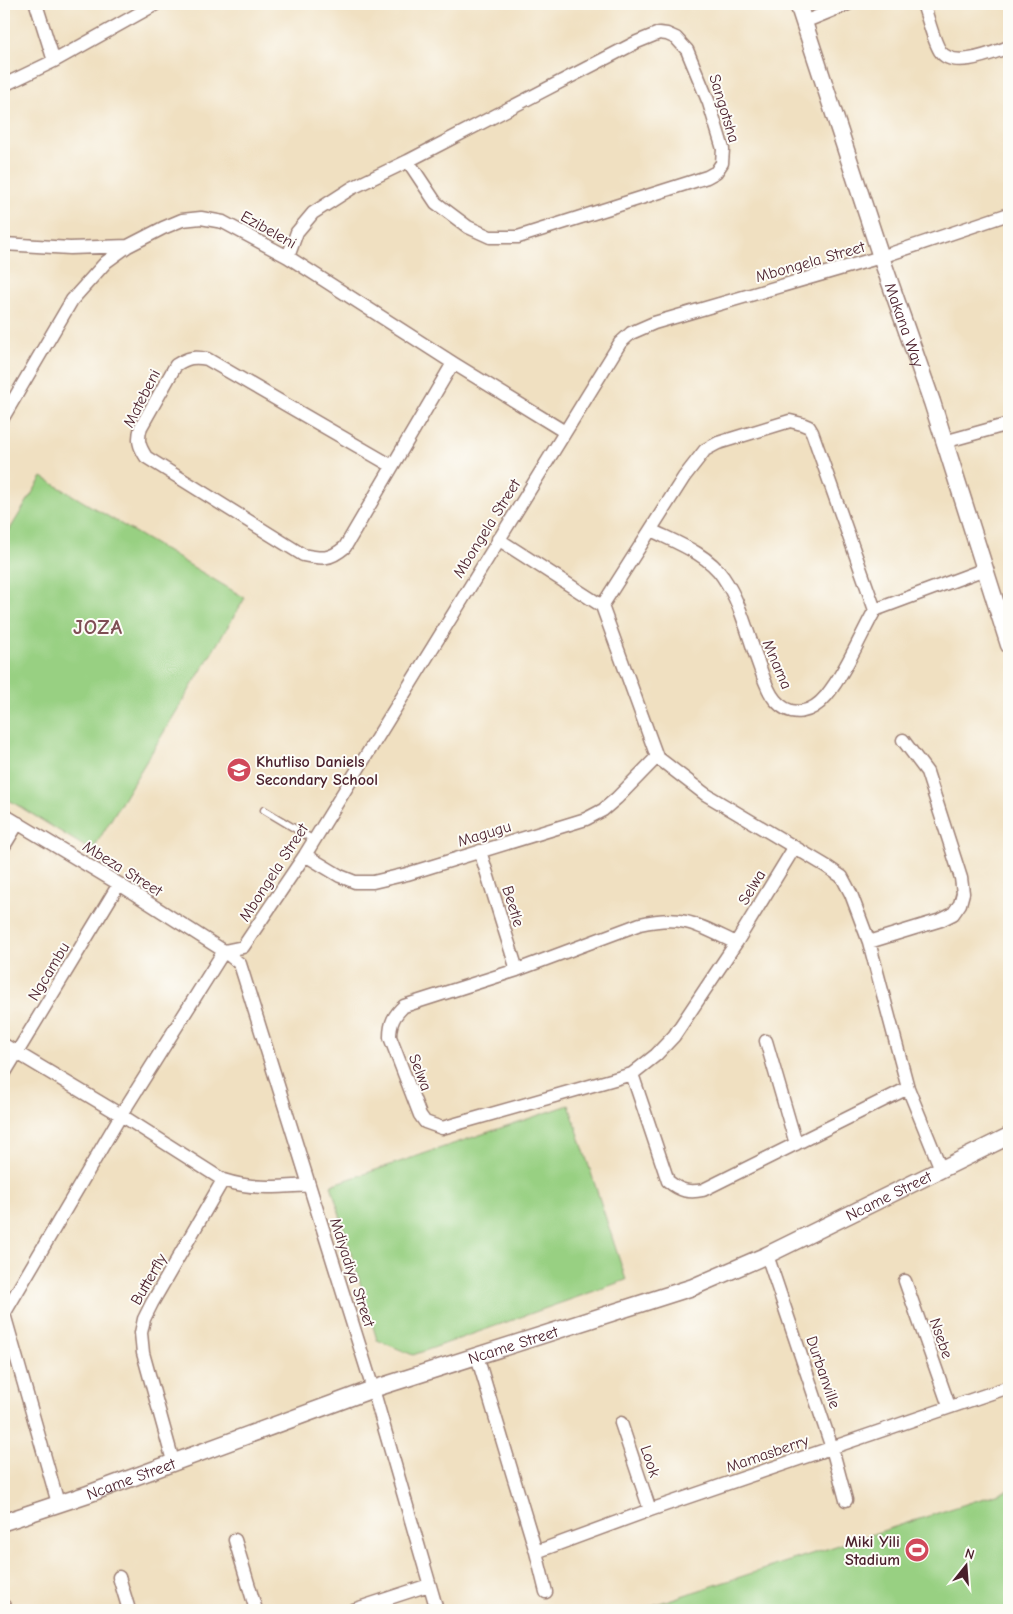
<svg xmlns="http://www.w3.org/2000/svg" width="1013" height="1614" viewBox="0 0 1013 1614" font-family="'Comic Neue',sans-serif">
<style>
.green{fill:#98d082;stroke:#717856}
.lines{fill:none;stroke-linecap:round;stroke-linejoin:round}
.service-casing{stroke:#9d8076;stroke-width:9}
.minor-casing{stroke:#9d8076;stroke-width:15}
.tertiary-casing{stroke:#9d8076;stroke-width:19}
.service{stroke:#fff;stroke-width:6}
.minor{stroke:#fff;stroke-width:12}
.tertiary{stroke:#fff;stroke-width:16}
.labels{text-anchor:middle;stroke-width:4;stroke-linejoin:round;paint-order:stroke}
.street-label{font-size:16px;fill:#4a1f2b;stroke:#fdfcf7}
.poi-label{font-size:16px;font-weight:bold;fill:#4a1f2b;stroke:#fdfcf7;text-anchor:start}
.district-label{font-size:21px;font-weight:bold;letter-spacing:1px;fill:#7e4e54;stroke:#fdfcf7}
</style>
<rect width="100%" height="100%" fill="#fdfcf7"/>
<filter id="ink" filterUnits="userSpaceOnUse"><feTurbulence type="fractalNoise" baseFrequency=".02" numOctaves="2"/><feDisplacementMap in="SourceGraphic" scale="10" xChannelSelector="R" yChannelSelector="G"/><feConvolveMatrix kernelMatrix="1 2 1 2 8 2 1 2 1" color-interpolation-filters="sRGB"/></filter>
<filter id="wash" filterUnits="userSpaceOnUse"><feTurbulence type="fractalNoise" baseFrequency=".0096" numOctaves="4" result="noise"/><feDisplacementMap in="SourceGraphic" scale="20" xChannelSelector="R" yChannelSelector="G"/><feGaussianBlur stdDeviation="1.12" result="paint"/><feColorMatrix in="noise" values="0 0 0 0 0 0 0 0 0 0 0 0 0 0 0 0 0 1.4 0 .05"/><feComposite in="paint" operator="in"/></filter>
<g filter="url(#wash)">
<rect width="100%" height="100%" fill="#f0e0c1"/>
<path class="green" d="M42 477 245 598 92 851 4 797V539Z
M569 1105 626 1280 413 1355 377 1340 331 1185Z
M1009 1490V1610H638Z"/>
</g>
<g filter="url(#ink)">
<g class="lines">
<defs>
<path id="service" d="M264 810 314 840"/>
<path id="minor" d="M36 4 54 61
M923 4C928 17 933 40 940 51 953 70 992 53 1009 47
M804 22 848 4
M4 85 54 61 156 4
M4 244 70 248 128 246
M288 257 297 232 313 213 352 188 408 161 637 42 659 33 667 34 676 38 687 50 709 103 723 149 722 163 716 172 707 177 518 237H490L468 227 436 203 408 161
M4 416 72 300 106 262 128 246 163 228 182 220 201 218 223 222 288 257 453 363 565 432
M944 442 1009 424
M392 466 207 359C194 356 187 358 176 365L141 427C137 440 139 446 146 457L303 555C322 559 330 560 345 547L453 363
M651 530C675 542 708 554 723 577 741 603 748 636 759 665 763 676 767 691 775 700 791 719 812 713 826 696 845 673 860 637 875 610L985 569
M498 539 602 606 657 757 705 794 826 866 842 877 851 894 869 942 908 1088 941 1169
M602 606 684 477 705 450 718 443 790 421 802 424 809 427 812 432 875 610
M4 815 119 884 224 951 240 964 373 1389 437 1610
M4 846 18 823
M480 851 517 970
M305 855 340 876 355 882H373L407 874 586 819 603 810 617 798 657 757
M869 942 941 920 953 914 960 904 963 893 961 878 927 772 903 740
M736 943C698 925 684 914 640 924L517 970 404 1006C394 1015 390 1023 390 1037L420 1115 425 1122 442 1128 632 1074 656 1055 674 1036 736 943 794 848
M224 951 243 947 305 855 620 343 631 333 654 323 881 257 1009 214
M766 1041 796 1144
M4 1045 121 1115 223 1180C254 1190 277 1187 309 1185
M4 1074 119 884
M632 1074 668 1181C680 1191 689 1193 703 1190L908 1088
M767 1255 832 1448 846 1500
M905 1281 949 1406
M477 1356 536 1552 546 1592
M621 1423 650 1510
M173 1461 143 1353 141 1333 144 1319 152 1303 223 1180
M58 1503 4 1314 121 1115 224 951
M235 1540 256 1610
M536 1552 650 1510 1009 1387
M119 1577 129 1610
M4 1606 5 1610
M353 1610 429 1585"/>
<g id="tertiary">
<path id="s1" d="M798 4 881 257 932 402 1009 645"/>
<path id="s2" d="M4 1522 88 1494 373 1389 693 1287 767 1255 1009 1136"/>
</g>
</defs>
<use href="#service" class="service-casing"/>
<use href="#minor" class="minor-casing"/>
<use href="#tertiary" class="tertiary-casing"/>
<use href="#service" class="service"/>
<use href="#minor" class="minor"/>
<use href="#tertiary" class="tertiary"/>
</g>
</g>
<defs>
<symbol id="school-disc" viewBox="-11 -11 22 22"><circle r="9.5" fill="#d1495b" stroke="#fdfcf7"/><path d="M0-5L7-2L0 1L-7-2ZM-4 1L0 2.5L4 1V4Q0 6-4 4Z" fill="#fff"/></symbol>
<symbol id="stadium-disc" viewBox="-11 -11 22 22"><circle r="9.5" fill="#d1495b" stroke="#fdfcf7"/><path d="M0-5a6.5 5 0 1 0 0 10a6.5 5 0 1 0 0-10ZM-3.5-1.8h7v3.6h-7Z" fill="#fff"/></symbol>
</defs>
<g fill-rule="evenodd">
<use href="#school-disc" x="225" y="756" width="28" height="28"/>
<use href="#stadium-disc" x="903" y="1536" width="28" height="28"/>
</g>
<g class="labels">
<g class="street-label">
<text transform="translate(725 108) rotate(73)" y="6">Sangotsha</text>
<text transform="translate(269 229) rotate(29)" y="6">Ezibeleni</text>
<text transform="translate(810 261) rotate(-16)" y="6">Mbongela Street</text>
<text dy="6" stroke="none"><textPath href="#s1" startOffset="338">Makana Way</textPath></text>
<text transform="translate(141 398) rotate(-63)" y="6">Matebeni</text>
<text transform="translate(486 528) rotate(-58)" y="6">Mbongela Street</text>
<text transform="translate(778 664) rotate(67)" y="6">Mnama</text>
<text transform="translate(484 833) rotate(-17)" y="6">Magugu</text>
<text transform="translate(123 868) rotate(32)" y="6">Mbeza Street</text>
<text transform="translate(273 872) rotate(-57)" y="6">Mbongela Street</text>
<text transform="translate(751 887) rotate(-59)" y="6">Selwa</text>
<text transform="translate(514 906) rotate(73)" y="6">Beetle</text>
<text transform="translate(48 971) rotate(-59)" y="6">Ngcambu</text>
<text transform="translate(421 1072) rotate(69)" y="6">Selwa</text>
<text dy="6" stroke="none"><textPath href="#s2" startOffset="944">Ncame Street</textPath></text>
<text transform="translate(353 1272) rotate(72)" y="6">Mdiyadiya Street</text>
<text transform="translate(148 1279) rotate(-60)" y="6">Butterfly</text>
<text transform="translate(942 1338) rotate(71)" y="6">Nsebe</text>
<text dy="6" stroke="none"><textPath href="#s2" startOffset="539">Ncame Street</textPath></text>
<text transform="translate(824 1372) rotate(71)" y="6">Durbanville</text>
<text transform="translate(767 1453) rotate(-19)" y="6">Mamasberry</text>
<text transform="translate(651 1461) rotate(72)" y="6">Look</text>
<text dy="6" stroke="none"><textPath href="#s2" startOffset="134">Ncame Street</textPath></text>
</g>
<g class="poi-label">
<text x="256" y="767">Khutliso Daniels<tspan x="256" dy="18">Secondary School</tspan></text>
<text x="900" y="1547" text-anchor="end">Miki Yili<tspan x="900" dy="18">Stadium</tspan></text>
</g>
<g class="district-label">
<text x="98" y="634">JOZA</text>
</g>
</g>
<rect width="1013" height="1614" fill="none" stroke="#fdfcf7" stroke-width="20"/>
<g transform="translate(966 1566) rotate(17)" stroke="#fdfcf7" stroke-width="4" paint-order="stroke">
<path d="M0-4L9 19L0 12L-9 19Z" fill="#4a1f2b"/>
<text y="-8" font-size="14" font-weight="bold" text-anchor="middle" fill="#4a1f2b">N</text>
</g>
</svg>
